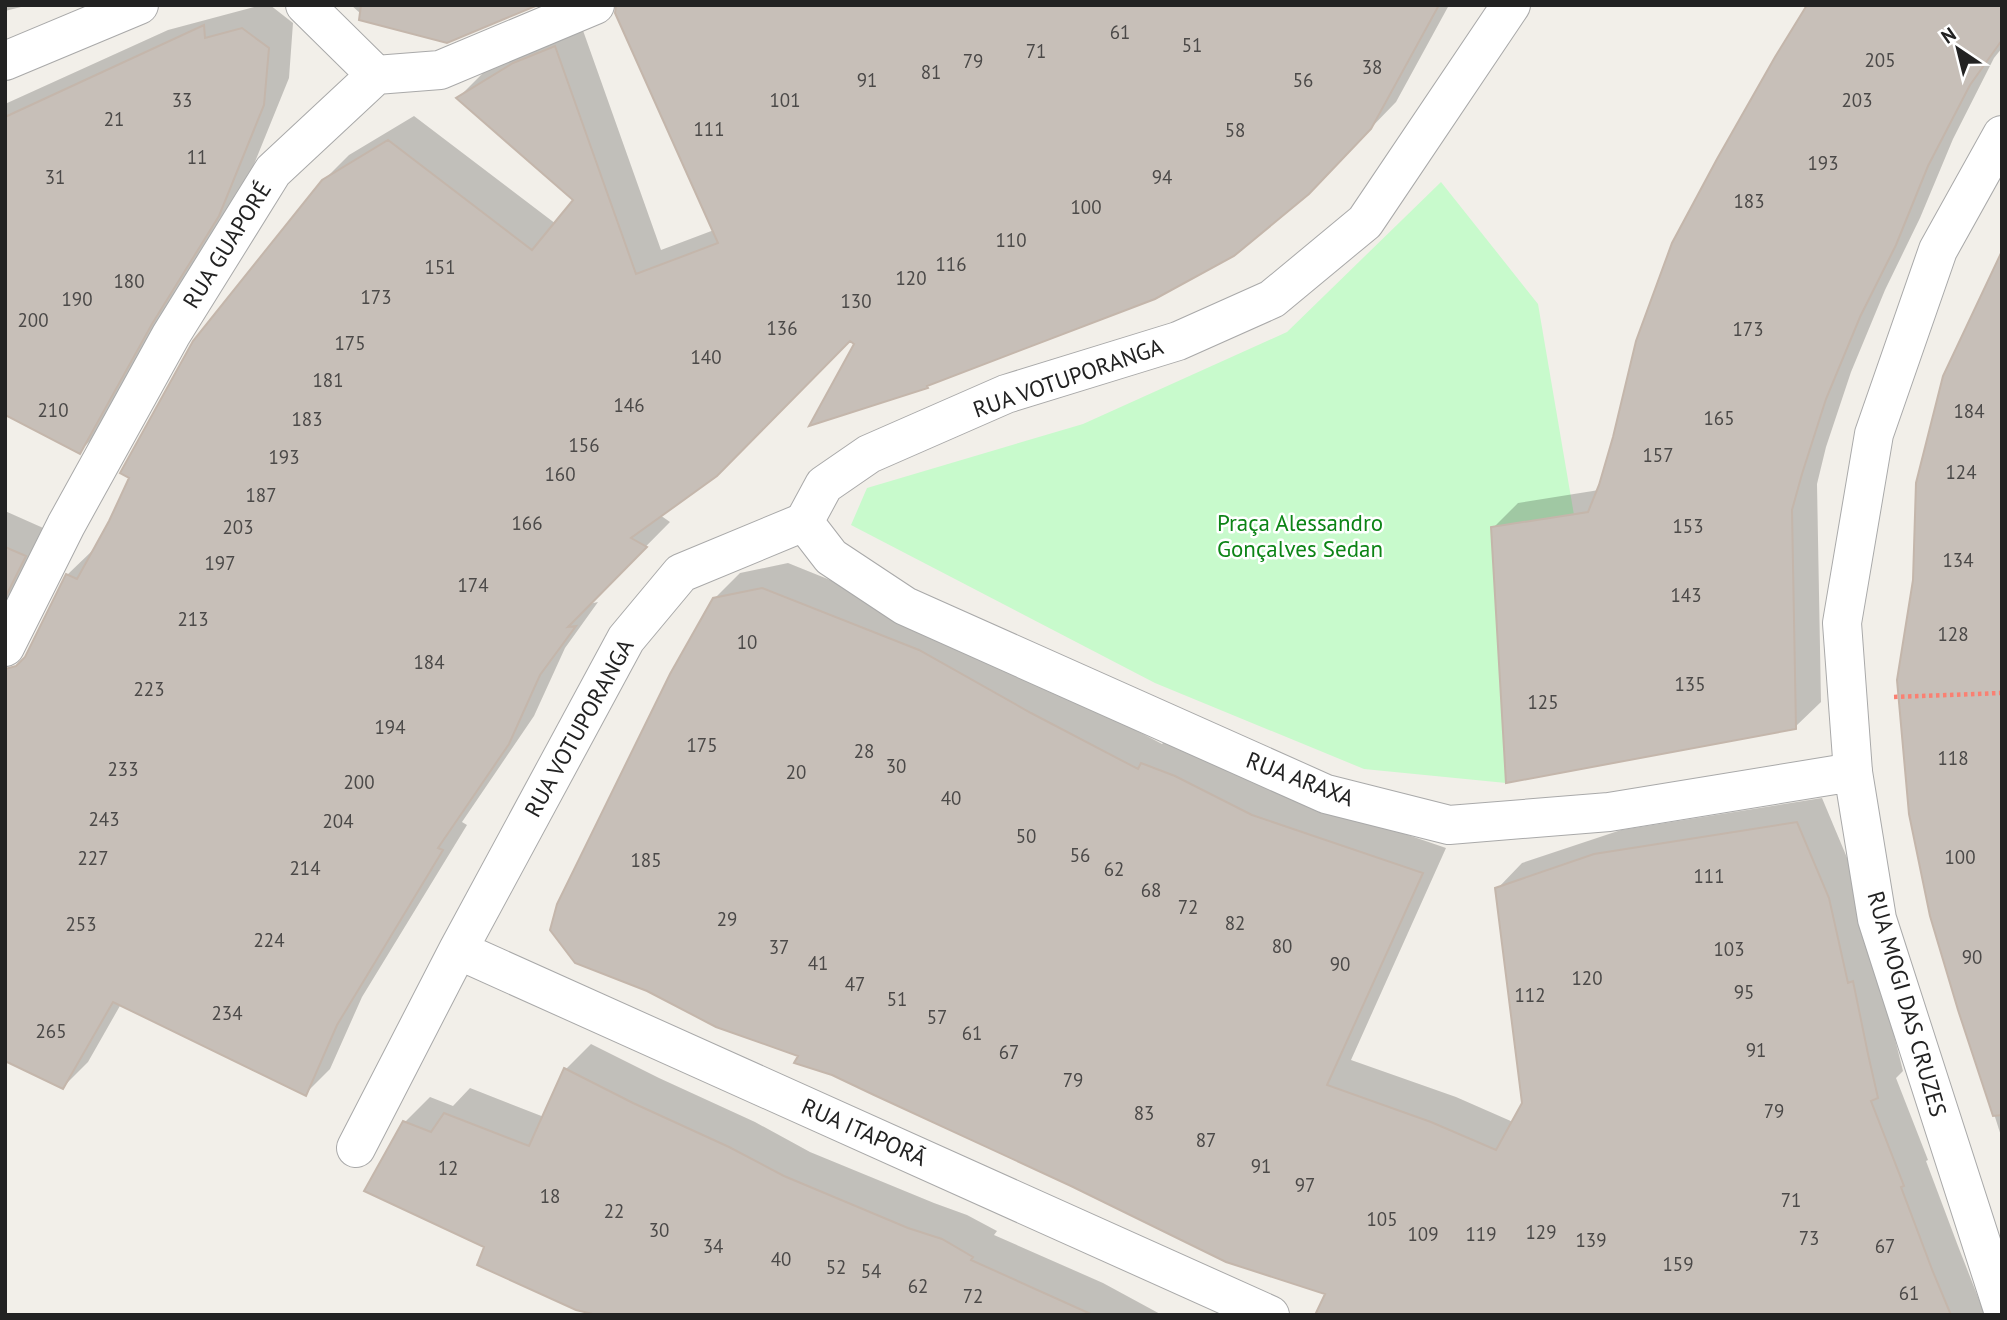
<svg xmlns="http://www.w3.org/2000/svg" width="2007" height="1320" viewBox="0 0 2007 1320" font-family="'PT Sans',sans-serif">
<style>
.park{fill:#c8facc}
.shadow{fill:#0003}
.building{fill:#c7bfb8;stroke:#c4b6ab;stroke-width:2}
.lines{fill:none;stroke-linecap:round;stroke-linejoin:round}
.minor-casing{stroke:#a9a9a9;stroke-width:40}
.tertiary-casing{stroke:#a9a9a9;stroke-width:40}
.path{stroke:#fa8072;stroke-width:4.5;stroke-dasharray:3.5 3.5;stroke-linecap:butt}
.minor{stroke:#fff;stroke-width:38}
.tertiary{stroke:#fff;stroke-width:38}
.labels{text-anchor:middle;stroke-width:5;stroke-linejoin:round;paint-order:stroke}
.number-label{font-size:19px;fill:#4b4948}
.street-label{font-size:23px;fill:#222;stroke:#fff}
.park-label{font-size:23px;fill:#0c8416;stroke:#fff}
</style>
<rect width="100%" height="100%" fill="#f2efe9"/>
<path class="park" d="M1441 182 1538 304 1574 515 1491 528 1506 783 1364 769 1155 683 851 525 867 488 1083 424 1287 332Z"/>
<path class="shadow" d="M5 5H29L5 11Z
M262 5H270L293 23 289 78 244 189 105 426 80 451 5 414V104L168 30Z
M351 5H533L369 21Z
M693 5H1449L1396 102 1334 166 856 344 850 339 660 515 670 522 589 604 598 602 565 648 534 716 462 822 467 825 362 997 330 1069 305 1094 121 1004 88 1062 63 1087 67 575 93 550H95L323 181 349 155 414 116 556 224 576 200 458 98 483 73 540 38 580 22 661 250 714 230Z
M2002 5V48L1994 58 1953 139 1920 218 1885 290 1851 372 1826 447 1817 484 1821 702 1795 727 1493 528 1518 503 1599 490Z
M2002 264V1139L1931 915Z
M5 511 50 531 5 655Z
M788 563 944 626 1056 688 1162 744 1167 739 1277 790 1446 848 1351 1060 1456 1097 1513 1122 1524 1103 1497 889 1522 863 1621 830 1822 798 1853 872 1903 1071 1896 1078 1928 1160 1926 1161 1958 1246 1985 1315H1332L1328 1293 1071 1185 800 1055 714 599 740 573Z
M591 1044 659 1078 755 1122 810 1152 934 1203 967 1215 997 1231 994 1235 1103 1283 1162 1315H606L486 1246 405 1122 430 1097 453 1106 470 1088 544 1117 566 1069Z"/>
<path class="building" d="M361 5H538L447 43 359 20Z
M616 5H1439L1371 129 1309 194 1234 256 1155 299 927 386 928 388 809 426 854 344 850 341 717 476 631 538 647 547 568 627 576 626 540 675 509 744 438 848 443 850 337 1025 306 1096 113 1002 63 1089 5 1061V669L16 666 25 657 66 574 77 579 109 521 129 478 120 473 193 341 322 180 388 140 532 250 573 200 456 98 513 63 555 46 636 274 718 243 615 13Z
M1807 5H2002V40L1970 85 1928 166 1896 245 1860 317 1826 399 1802 474 1792 510 1796 729 1506 783 1491 527 1588 512 1599 485 1613 437 1636 341 1672 243 1717 159 1775 57Z
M204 25 205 38 242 28 269 48 264 105 219 216 152 324 80 454 5 415V117Z
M2002 251V1115L1993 1116 1958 1010 1930 916 1909 814 1897 680 1913 580 1916 483 1943 376Z
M5 547 26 556 5 598Z
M762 588 919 650 1031 713 1138 769 1141 763 1175 776 1252 815 1423 873 1327 1085 1431 1122 1496 1150 1522 1103 1495 888 1594 854 1797 822 1829 898 1848 983 1853 981 1868 1054 1878 1098 1871 1101 1904 1186 1901 1187 1933 1272 1951 1315H1315L1325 1294 1226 1262 1071 1186 874 1095 832 1075 794 1063 798 1056 716 1027 647 991 575 963 550 930 557 904 670 674 713 598Z
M564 1068 633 1103 729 1147 784 1176 908 1228 942 1239 973 1257 971 1260 1093 1315H597L576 1310 477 1265 484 1247 364 1191 403 1121 431 1132 444 1113 529 1146Z"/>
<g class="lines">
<defs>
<path id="minor" d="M305 5 376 75
M5 61 139 5
M5 647 66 525 171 335 273 171 376 75 440 70 595 5
M1853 772 1842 623 1874 434 1938 250 2002 135
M458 950 1270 1315
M356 1148 458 950 626 639 681 573 804 522"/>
<path id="tertiary" d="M1511 5 1365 222 1272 299 1178 341 1006 394 869 454 824 485 804 522 831 557 905 606 1326 794 1449 825 1609 812 1853 772 1877 919 2002 1307"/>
</defs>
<use href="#minor" class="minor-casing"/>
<use href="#tertiary" class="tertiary-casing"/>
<path class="path" d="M1894 697 2002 693"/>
<use href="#minor" class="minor"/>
<use href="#tertiary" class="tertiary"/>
</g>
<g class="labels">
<g class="number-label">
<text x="1120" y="39">61</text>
<text x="1192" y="52">51</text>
<text x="1036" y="58">71</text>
<text x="1880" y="67">205</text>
<text x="973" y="68">79</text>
<text x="1372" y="74">38</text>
<text x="931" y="79">81</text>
<text x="867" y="87">91</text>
<text x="1303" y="87">56</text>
<text x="182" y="107">33</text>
<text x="785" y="107">101</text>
<text x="1857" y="107">203</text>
<text x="114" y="126">21</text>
<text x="709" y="136">111</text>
<text x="1235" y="137">58</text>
<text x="197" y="164">11</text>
<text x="1823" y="170">193</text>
<text x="55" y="184">31</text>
<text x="1162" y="184">94</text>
<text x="1749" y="208">183</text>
<text x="1086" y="214">100</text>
<text x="1011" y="247">110</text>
<text x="951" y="271">116</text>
<text x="440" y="274">151</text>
<text x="911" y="285">120</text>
<text x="129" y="288">180</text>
<text x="376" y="304">173</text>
<text x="77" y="306">190</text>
<text x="856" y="308">130</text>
<text x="33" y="327">200</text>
<text x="782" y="335">136</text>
<text x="1748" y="336">173</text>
<text x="350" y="350">175</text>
<text x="706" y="364">140</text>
<text x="328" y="387">181</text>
<text x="629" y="412">146</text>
<text x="53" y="417">210</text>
<text x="1969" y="418">184</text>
<text x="1719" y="425">165</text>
<text x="307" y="426">183</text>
<text x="584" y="452">156</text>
<text x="1658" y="462">157</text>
<text x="284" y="464">193</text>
<text x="1961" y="479">124</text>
<text x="560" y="481">160</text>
<text x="261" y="502">187</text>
<text x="527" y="530">166</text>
<text x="1688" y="533">153</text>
<text x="238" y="534">203</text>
<text x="1958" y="567">134</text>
<text x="220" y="570">197</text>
<text x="473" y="592">174</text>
<text x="1686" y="602">143</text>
<text x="193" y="626">213</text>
<text x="1953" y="641">128</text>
<text x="747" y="649">10</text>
<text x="429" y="669">184</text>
<text x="1690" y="691">135</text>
<text x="149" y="696">223</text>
<text x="1543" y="709">125</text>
<text x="390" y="734">194</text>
<text x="702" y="752">175</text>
<text x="864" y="758">28</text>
<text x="1953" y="765">118</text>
<text x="896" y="773">30</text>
<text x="123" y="776">233</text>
<text x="796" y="779">20</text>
<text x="359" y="789">200</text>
<text x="951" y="805">40</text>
<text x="104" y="826">243</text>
<text x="338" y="828">204</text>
<text x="1026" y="843">50</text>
<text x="1080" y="862">56</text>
<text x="1960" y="864">100</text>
<text x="93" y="865">227</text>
<text x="646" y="867">185</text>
<text x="305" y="875">214</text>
<text x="1114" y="876">62</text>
<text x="1709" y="883">111</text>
<text x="1151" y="897">68</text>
<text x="1188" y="914">72</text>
<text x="727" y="926">29</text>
<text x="1235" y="930">82</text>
<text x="81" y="931">253</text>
<text x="269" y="947">224</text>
<text x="1282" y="953">80</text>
<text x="779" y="954">37</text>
<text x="1729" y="956">103</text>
<text x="1972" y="964">90</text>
<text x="818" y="970">41</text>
<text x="1340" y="971">90</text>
<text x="1587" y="985">120</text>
<text x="855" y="991">47</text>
<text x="1744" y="999">95</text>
<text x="1530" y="1002">112</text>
<text x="897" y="1006">51</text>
<text x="227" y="1020">234</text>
<text x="937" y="1024">57</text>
<text x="51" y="1038">265</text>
<text x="972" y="1040">61</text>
<text x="1756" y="1057">91</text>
<text x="1009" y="1059">67</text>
<text x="1073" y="1087">79</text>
<text x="1774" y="1118">79</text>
<text x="1144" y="1120">83</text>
<text x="1206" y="1147">87</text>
<text x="1261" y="1173">91</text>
<text x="448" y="1175">12</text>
<text x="1305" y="1192">97</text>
<text x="550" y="1203">18</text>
<text x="1791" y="1207">71</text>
<text x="614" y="1218">22</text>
<text x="1382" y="1226">105</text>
<text x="659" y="1237">30</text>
<text x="1541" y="1239">129</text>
<text x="1423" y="1241">109</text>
<text x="1481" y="1241">119</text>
<text x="1809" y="1245">73</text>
<text x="1591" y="1247">139</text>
<text x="713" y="1253">34</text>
<text x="1885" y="1253">67</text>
<text x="781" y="1266">40</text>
<text x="1678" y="1271">159</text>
<text x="836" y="1274">52</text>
<text x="871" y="1278">54</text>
<text x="918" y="1293">62</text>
<text x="1909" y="1300">61</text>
<text x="973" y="1303">72</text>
</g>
<g class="street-label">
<text transform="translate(227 245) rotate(-58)" y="8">RUA GUAPORÉ</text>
<text transform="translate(1068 378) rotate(-19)" y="8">RUA VOTUPORANGA</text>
<text transform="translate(579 728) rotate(-61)" y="8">RUA VOTUPORANGA</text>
<text transform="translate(1300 779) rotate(21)" y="8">RUA ARAXA</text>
<text transform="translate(1907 1004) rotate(74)" y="8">RUA MOGI DAS CRUZES</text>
<text transform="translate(864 1132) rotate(24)" y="8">RUA ITAPORÃ</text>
</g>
<g class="park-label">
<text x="1300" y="531">Praça Alessandro<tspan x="1300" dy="26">Gonçalves Sedan</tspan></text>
</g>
</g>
<rect width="2007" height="1320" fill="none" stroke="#222222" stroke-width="14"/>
<g transform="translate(1958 49) rotate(325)" stroke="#ffffff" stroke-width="5" paint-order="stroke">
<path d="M0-5L12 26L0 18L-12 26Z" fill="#222222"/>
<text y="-10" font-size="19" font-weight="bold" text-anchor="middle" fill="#222222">N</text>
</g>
</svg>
